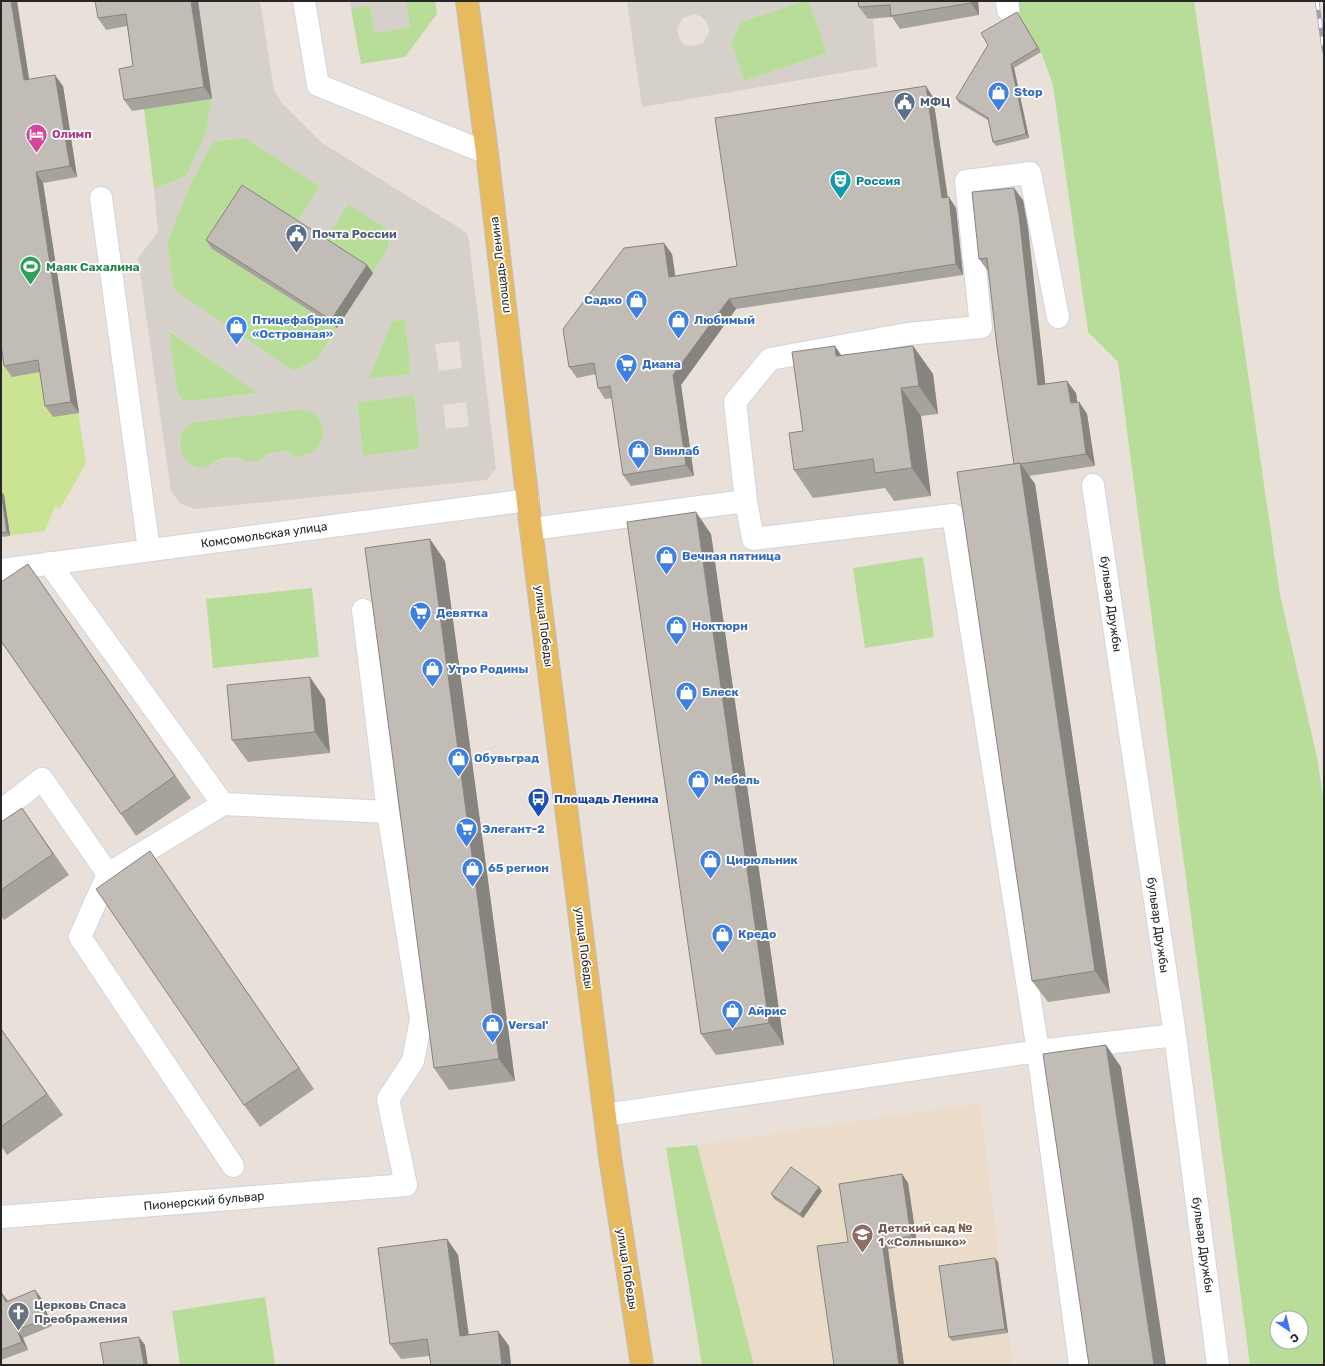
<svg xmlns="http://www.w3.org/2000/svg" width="1325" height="1366" viewBox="0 0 1325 1366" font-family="Rubik,sans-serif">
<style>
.education{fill:#eadcc9}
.green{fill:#b7dd98;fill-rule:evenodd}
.pitch{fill:#cbe494}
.plaza{fill:#d6d0cb;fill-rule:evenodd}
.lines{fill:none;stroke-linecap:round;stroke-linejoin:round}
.minor-casing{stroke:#cfd4e0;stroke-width:24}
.major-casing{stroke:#bebebe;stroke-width:24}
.minor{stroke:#fff;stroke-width:22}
.major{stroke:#e8ba5f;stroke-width:22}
.rail-casing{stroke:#9da2b1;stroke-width:4.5}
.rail{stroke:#fff;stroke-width:3;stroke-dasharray:9;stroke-linecap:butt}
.wall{fill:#a6a29c}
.shaded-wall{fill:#87847f}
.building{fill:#c1bcb5;stroke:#87847f}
.labels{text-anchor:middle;stroke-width:3.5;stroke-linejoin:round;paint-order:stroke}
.shop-label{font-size:12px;font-weight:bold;fill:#366cbe;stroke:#fff;text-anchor:start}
.service-label{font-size:12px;font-weight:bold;fill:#4e5e75;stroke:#fff;text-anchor:start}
.hotel-label{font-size:12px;font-weight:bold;fill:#b23c85;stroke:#fff;text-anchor:start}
.culture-label{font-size:12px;font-weight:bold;fill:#0d838f;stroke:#fff;text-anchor:start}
.street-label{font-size:12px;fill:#272727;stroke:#fff}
.leisure-label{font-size:12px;font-weight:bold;fill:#27864d;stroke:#fff;text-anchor:start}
.transit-label{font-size:12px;font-weight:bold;fill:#164399;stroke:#fff;text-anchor:start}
.education-label{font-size:12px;font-weight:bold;fill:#785e54;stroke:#fff;text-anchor:start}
.worship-label{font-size:12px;font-weight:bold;fill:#5b616d;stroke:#fff;text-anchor:start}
</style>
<rect width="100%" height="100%" fill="#e9e0d9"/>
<path class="education" d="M980 1103 1013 1365H754L697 1145Z"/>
<path class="green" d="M406 1H435L437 14 405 57 361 64 351 9 370 5 375 33 410 27Z
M804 1H809L827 53 744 81 731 42 741 22Z
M1018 1H1194L1280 595 1318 762 1324 805V1365H1250L1118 362 1088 332 1053 85 1041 52 1020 17ZM1277 1318H1301V1342H1277Z
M212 99 205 136 186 176 154 189 144 109Z
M245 138 320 186 296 224 212 249 337 328 317 360 293 371 174 290 167 242 188 189 213 141Z
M348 204 387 228 389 247 373 273 324 242Z
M405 319 411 374 368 379 392 321Z
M168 330 258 393 192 401 183 400 177 392Z
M414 395 420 449 363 456 357 402Z
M302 409C305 410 311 411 314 413 324 421 326 437 318 447 313 454 303 456 295 457L288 451 267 454 261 461 245 462 238 457C232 458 225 458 220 459 212 462 212 469 200 468 182 466 174 443 184 429 186 426 191 424 194 422Z
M923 557 934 637 865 648 853 568Z
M312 588 319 657 213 668 206 599Z
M697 1145 754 1365H702L666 1148Z
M265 1297 275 1365H180L172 1311Z"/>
<path class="pitch" d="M1 1H17L31 90 63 86 77 177 43 183 86 463 60 509 55 506 45 531 1 537Z"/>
<path class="plaza" d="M198 1H260L274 90 282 103 322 143 461 229 467 234 469 241 496 469 487 480 196 509 181 504 171 491 138 258 158 232 154 189 186 176 205 136 212 99ZM245 138 320 186 296 224 324 242 348 204 387 229 389 247 317 360 293 371 174 290 167 242 188 189 213 141ZM405 319 411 374 368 379 392 321ZM169 330 258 393 192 401 183 400 177 392ZM459 341 462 368 439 371 435 344ZM414 395 420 449 363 456 357 403ZM466 402 469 426 446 429 443 405ZM302 409 314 413 322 423 323 436 318 448 307 455 295 457 288 451 267 454 261 461 246 462 238 457 218 460 211 466 200 468 188 463 181 452 179 440 184 429 194 422Z
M350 1H406L410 27 375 33 370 5 351 9Z
M627 1H804L741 22 731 42 744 81 827 53 809 1H865L868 20 873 19 877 67 642 107ZM694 14 700 16 705 20 708 25 709 32 703 43 692 46 685 45 681 41 678 35 677 29 683 18Z"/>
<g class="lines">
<defs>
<path id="minor" d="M304 1 318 85 487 153
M1007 1 1008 10
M101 198 149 550
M1058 317 1030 173 966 181 981 327 907 334 770 359 735 402 746 501 753 539 953 515 1038 1051 1080 1365
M1093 485 1175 1035 1218 1365
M531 529 746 501
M1 570 528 500
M223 804 388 812
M1 811 42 779 108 874 223 804 49 563
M108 874 80 937 233 1166
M605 1115 1038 1051 1175 1035
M1 1217 406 1185 388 1099 413 1061 421 1019 388 812 363 610"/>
<path id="major" d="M467 1 487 153 531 529 610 1157 642 1365"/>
</defs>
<use href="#minor" class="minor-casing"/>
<use href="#major" class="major-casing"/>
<use href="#minor" class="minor"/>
<use href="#major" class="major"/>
<defs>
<path id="rail" d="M1317 1 1324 51"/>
</defs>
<use href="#rail" class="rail-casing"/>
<use href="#rail" class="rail"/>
</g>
<path class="wall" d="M198 1 212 99 132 111 124 100 133 66 127 26 106 30 98 18Z
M858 1H978L979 15 900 29 892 17 868 19 859 7Z
M1020 17 1041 52 1014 68 1029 138 996 146 993 142 988 120 959 103 956 98Z
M29 79 63 86 77 177 43 183 79 413 53 417 45 406 40 372 12 377 4 366Z
M933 97 948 197 956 208 963 275 736 309 681 385 694 476 631 486 623 475 612 398 605 399 598 388 596 374 577 378 569 367 672 254 675 276 737 266Z
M1023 200 1028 228 1045 384 1076 393 1077 402H1079L1087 414 1095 466 1029 476 1035 484 1110 993 1048 1002 1032 981 1014 464 988 271 979 259Z
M206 240 367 265 373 273 337 328 212 249Z
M835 346 841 356 913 346 933 374 938 414 921 416 931 496 894 501 885 488 813 498 794 470 803 431Z
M1 491 4 495 10 536 1 537Z
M711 534 784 1045 716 1055 701 1034Z
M445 561 515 1081 449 1090 434 1068Z
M28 564 191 798 136 836 1 641Z
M325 699 330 753 248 762 232 740Z
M22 808 69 875 4 920 1 916V822Z
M150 851 314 1089 260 1127 244 1105Z
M1 1029 63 1115 7 1155 1 1146Z
M902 1174 908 1183 917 1244 888 1249 904 1365H834L848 1242Z
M819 1187 822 1191 803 1218 774 1199 771 1194Z
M447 1239 458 1255 468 1335 498 1331 509 1346 511 1365H431L429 1356 401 1359 390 1344Z
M998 1262 1008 1333 952 1341 949 1337Z
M35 1290 41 1298 52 1326 23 1338 28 1350 1 1360V1292L8 1301Z"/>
<path class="shaded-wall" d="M11 1H17L31 91 24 80Z
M191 1H198L212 99 204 87Z
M971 1H978L979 15 971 3Z
M1017 12 1041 52 1038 48Z
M1011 64 1014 68 1029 138 1026 134Z
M55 75 63 86 77 177 70 166Z
M926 86 933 97 949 209 942 198Z
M36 172 43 183 79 413 71 402Z
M1014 188 1023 200 1028 228 1047 398 1038 385Z
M949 197 956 208 963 275 956 264Z
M664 243 672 254 677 287 669 277Z
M367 265 373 273 337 328 331 320Z
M729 299 736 309 681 385 694 476 686 465 673 375Z
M835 346 854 374 836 356Z
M913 346 933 374 938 414 919 386Z
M1067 381 1076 393 1079 415 1071 403Z
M901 388 921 416 931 496 912 468Z
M1079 402 1087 414 1095 466 1086 454Z
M1020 463 1035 484 1110 993 1095 971Z
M1 491 4 495 10 536 7 532Z
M696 512 711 534 784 1045 769 1023Z
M430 539 445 561 515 1081 499 1059Z
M310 677 325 699 330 753 315 732Z
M1106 1045 1121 1067 1166 1365H1154Z
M902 1174 908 1183 917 1244 911 1236Z
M819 1187 822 1191 803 1218 800 1214Z
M447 1239 458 1255 471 1351 460 1336Z
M882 1241 888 1249 904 1365H899Z
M995 1258 998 1262 1008 1333 1005 1329Z
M35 1290 41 1298 52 1326 47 1318Z
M1 1292 7 1300 11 1310 6 1302Z
M17 1330 23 1338 28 1350 22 1342Z
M498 1331 509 1346 511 1365H502Z
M139 1337 145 1345 148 1365H144Z"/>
<path class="building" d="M1 1H11L24 80 55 75 70 166 36 172 71 402 45 406 38 360 4 366 1 344Z
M95 1H191L204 87 124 100 119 69 133 66 126 14 98 18Z
M858 1H971V3L891 16 890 5 859 7Z
M1017 12 1038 48 1011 64 1026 134 993 142 988 118 956 98 988 45 981 33Z
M926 86 942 198 949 197 956 264 729 299 673 375 686 465 623 475 610 386 598 388 594 363 569 367 563 329 624 248 664 243 669 277 737 266 715 118Z
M242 185 367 265 331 320 206 240Z
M1014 188 1019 215 1038 385 1067 381 1071 403 1079 402 1086 454 1020 464V463L1014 464 997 347 987 258 979 259 972 192Z
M835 346 836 356 913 346 919 386 901 388 912 468 875 473 873 459 794 470 789 433 803 431 792 352Z
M1020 463 1095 971 1032 981 957 472Z
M1 491 7 532 1 533Z
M696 512 769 1023 701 1034 627 522Z
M430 539 499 1059 434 1068 365 548Z
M28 564 175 776 121 814 1 641V582Z
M310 677 315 732 232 740 227 685Z
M22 808 53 854 1 890V822Z
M150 851 299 1068 244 1105 96 889Z
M1 1029 47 1094 1 1127Z
M1106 1045 1154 1365H1089L1043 1054Z
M791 1167 819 1187 800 1214 771 1194Z
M902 1174 911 1236 882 1241 899 1365H834L817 1246 848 1242 839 1184Z
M447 1239 460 1336 498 1331 502 1365H431L427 1339 390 1344 378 1248Z
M995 1258 1005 1329 949 1337 939 1266Z
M35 1290 47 1318 17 1330 22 1342 1 1350V1292L6 1302Z
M139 1337 144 1365H104L100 1343Z"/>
<defs>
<symbol id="shop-pin" viewBox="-11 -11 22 30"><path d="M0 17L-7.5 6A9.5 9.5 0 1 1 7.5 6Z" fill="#3f7fe0" stroke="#fff"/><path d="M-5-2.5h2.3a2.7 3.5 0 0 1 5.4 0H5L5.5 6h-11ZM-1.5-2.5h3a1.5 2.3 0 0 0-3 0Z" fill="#fff"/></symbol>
<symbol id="civic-pin" viewBox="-11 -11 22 30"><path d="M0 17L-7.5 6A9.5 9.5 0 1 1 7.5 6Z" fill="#5c6f8a" stroke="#fff"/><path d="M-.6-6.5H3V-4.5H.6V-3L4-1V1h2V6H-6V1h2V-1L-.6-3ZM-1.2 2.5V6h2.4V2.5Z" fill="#fff"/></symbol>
<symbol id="hotel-pin" viewBox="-11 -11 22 30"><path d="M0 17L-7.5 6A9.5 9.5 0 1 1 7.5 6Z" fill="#d1479c" stroke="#fff"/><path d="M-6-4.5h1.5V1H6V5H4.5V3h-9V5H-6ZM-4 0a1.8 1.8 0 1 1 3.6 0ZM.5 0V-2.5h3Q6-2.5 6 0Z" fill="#fff"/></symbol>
<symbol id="theatre-pin" viewBox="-11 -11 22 30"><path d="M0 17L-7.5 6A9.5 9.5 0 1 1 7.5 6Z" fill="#0f9aa8" stroke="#fff"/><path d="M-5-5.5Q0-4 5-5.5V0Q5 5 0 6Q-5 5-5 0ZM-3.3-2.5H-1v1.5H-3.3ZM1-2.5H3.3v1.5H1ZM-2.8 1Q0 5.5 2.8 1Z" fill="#fff"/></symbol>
<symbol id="stadium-pin" viewBox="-11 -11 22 30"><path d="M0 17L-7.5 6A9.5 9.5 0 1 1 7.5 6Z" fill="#2e9e5b" stroke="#fff"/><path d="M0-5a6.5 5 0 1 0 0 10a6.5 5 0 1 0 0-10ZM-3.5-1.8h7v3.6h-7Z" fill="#fff"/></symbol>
<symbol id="supermarket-pin" viewBox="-11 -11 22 30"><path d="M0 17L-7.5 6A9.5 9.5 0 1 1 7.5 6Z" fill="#3f7fe0" stroke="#fff"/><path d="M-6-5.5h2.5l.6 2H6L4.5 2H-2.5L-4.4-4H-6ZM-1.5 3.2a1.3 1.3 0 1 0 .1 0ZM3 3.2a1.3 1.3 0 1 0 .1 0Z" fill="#fff"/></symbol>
<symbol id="bus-pin" viewBox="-11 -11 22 30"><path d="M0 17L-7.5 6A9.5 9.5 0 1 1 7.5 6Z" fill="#1a4fb4" stroke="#fff"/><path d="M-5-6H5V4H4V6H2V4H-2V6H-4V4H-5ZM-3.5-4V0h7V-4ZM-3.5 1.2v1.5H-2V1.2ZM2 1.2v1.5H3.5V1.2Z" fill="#fff"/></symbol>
<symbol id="school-pin" viewBox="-11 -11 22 30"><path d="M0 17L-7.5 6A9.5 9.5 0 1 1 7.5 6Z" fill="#8d6e63" stroke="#fff"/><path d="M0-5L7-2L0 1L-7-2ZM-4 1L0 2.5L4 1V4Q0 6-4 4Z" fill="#fff"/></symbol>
<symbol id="church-pin" viewBox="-11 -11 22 30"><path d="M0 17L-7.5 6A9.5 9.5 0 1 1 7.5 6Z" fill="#6b7280" stroke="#fff"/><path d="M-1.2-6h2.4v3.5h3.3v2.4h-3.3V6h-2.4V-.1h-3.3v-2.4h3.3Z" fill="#fff"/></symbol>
</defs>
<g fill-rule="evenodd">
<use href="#shop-pin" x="986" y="80" width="25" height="34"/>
<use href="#civic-pin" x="892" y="90" width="25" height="34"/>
<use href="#hotel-pin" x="24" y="122" width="25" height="34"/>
<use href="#theatre-pin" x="828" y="168" width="25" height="34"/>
<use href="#civic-pin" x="284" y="222" width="25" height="34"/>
<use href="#stadium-pin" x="18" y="254" width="25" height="34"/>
<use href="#shop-pin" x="624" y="288" width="25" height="34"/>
<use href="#shop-pin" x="666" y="308" width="25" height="34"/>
<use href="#shop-pin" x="224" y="314" width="25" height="34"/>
<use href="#supermarket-pin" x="614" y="352" width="25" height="34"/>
<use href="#shop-pin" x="626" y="438" width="25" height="34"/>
<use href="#shop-pin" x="654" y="544" width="25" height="34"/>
<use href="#supermarket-pin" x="408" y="600" width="25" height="34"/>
<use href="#shop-pin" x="664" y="614" width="25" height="34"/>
<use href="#shop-pin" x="420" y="656" width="25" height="34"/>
<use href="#shop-pin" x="674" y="680" width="25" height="34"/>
<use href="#shop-pin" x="446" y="746" width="25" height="34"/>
<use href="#shop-pin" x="686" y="768" width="25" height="34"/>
<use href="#bus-pin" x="526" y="786" width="25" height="34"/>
<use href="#supermarket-pin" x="454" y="816" width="25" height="34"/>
<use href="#shop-pin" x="698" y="848" width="25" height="34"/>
<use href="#shop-pin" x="460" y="856" width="25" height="34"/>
<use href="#shop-pin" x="710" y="922" width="25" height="34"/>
<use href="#shop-pin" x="720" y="998" width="25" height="34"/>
<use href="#shop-pin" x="480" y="1012" width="25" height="34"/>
<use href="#school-pin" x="850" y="1222" width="25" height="34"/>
<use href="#church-pin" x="6" y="1300" width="25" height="34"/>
</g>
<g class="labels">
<g class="shop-label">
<text x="1014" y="96">Stop</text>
<text x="622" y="304" text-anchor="end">Садко</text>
<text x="252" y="324">Птицефабрика<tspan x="252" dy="14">«Островная»</tspan></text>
<text x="694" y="324">Любимый</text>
<text x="642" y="368">Диана</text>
<text x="654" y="455">Винлаб</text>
<text x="682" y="560">Вечная пятница</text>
<text x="436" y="617">Девятка</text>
<text x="692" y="630">Ноктюрн</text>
<text x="448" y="673">Утро Родины</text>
<text x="702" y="696">Блеск</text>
<text x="474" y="762">Обувьград</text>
<text x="714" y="784">Мебель</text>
<text x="482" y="833">Элегант-2</text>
<text x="726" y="864">Цирюльник</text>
<text x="488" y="872">65 регион</text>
<text x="738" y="938">Кредо</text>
<text x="748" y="1015">Айрис</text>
<text x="508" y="1029">Versal'</text>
</g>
<g class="service-label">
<text x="920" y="106">МФЦ</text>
<text x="312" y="238">Почта России</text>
</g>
<g class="hotel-label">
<text x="52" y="138">Олимп</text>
</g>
<g class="culture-label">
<text x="856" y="185">Россия</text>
</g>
<g class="street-label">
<text transform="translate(500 265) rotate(-97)" y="4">площадь Ленина</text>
<text transform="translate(264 535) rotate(-8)" y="4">Комсомольская улица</text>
<text transform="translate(1111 604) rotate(82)" y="4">бульвар Дружбы</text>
<text transform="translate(544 626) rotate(83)" y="4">улица Победы</text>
<text transform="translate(1158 925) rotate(82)" y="4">бульвар Дружбы</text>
<text transform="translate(584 948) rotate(83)" y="4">улица Победы</text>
<text transform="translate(204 1201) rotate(-5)" y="4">Пионерский бульвар</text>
<text transform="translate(1203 1245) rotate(82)" y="4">бульвар Дружбы</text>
<text transform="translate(627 1269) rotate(81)" y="4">улица Победы</text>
</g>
<g class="leisure-label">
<text x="46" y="271">Маяк Сахалина</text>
</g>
<g class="transit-label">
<text x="554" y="803">Площадь Ленина</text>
</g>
<g class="education-label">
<text x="878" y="1232">Детский сад №<tspan x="878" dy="14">1 «Солнышко»</tspan></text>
</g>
<g class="worship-label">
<text x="34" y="1309">Церковь Спаса<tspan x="34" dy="14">Преображения</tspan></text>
</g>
</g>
<rect width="1325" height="1366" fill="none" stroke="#272727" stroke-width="4"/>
<g transform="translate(1289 1330) rotate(145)"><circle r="19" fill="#ffffff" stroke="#a9a9a9"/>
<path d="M0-3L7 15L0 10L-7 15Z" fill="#4073ef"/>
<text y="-6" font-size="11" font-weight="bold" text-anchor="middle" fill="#272727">С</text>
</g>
</svg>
